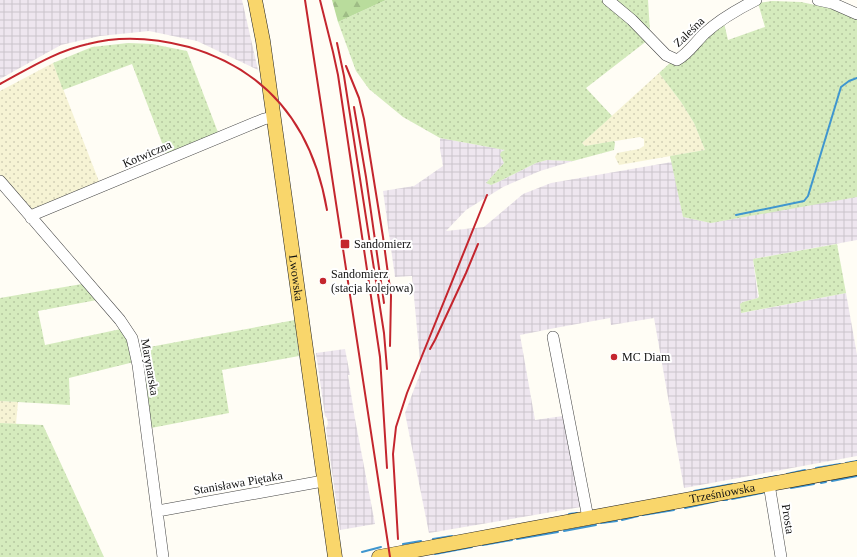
<svg xmlns="http://www.w3.org/2000/svg" width="857" height="557" viewBox="0 0 857 557" font-family="'Times New Roman',serif">
<style>
.industrial{fill:url(#industrial-grid)}
.farmland{fill:url(#farmland-dots)}
.grass{fill:url(#grass-dots)}
.forest{fill:url(#forest-firs)}
.lines{fill:none;stroke-linecap:round;stroke-linejoin:round}
.stream{stroke:#3f96cf;stroke-width:2}
.minor-casing{stroke:#444;stroke-width:12}
.major-casing{stroke:#222;stroke-width:15}
.minor{stroke:#fff;stroke-width:11}
.major{stroke:#f9d66b;stroke-width:14}
.rail{stroke:#c4262e;stroke-width:2}
.poi-dot{fill:#c4262e;stroke:#fff;stroke-width:1.5}
.labels{text-anchor:middle;stroke-width:4;stroke-linejoin:round;paint-order:stroke}
.street-label{font-size:12px;fill:#111;stroke:#fff}
.poi-label{font-size:12px;fill:#111;stroke:#fff;text-anchor:start}
</style>
<defs>
<pattern id="industrial-grid" width="8" height="8" patternUnits="userSpaceOnUse"><rect width="8" height="8" fill="#eee6ef"/><path d="M0 4h8M4 0v8" fill="none" stroke="#cbc4cc"/></pattern>
<pattern id="farmland-dots" width="8" height="8" patternUnits="userSpaceOnUse"><rect width="8" height="8" fill="#f6f3d4"/><path d="M2 2h.1M6 6h.1" fill="none" stroke="#d2cfb5" stroke-width="1.8" stroke-linecap="round"/></pattern>
<pattern id="grass-dots" width="8" height="8" patternUnits="userSpaceOnUse"><rect width="8" height="8" fill="#d5ebbd"/><path d="M2 2h.1M6 6h.1" fill="none" stroke="#b6c8a1" stroke-width="1.8" stroke-linecap="round"/></pattern>
<pattern id="forest-firs" width="22" height="20" patternUnits="userSpaceOnUse"><rect width="22" height="20" fill="#b9dc9c"/><path d="M5 1l3.5 6h-7zM16 11l3.5 6h-7z" fill="#9ebc85"/></pattern>
</defs>
<rect width="100%" height="100%" fill="#fffdf5"/>
<path class="industrial" d="M0 0H242L258 70 197 41 149 31 100 36 61 45 0 79Z
M440 138 505 150 504 163 487 182 491 185 498 182 536 163 547 160 573 161 540 171 503 187 466 210 446 231 484 227 523 194 551 183 672 162 683 217 711 223 857 196V240L753 259 758 298 743 302 740 305 742 313 846 293 857 355V456L684 488 654 318 611 325 610 318 555 328 520 335 535 420 563 416 581 507 429 533 405 413 421 371 412 276 395 277 383 191 414 186 443 166 440 149Z
M345 349 350 375H348L355 419 375 524 340 530 326 428 328 424 327 418 325 416 316 353Z"/>
<path class="farmland" d="M53 63 100 184 31 212 0 175V91Z
M659 73 681 102 694 123 705 150 619 165 615 157 617 153 639 149 644 146V139L640 137 585 146 582 143Z
M0 401 18 402 16 424 0 423Z"/>
<path class="grass" d="M386 0H601L605 2 648 40 586 88 612 116 582 143 585 146 614 141 615 143 614 150 573 161 547 160 536 163 498 182 491 185 486 183 504 163 500 155 501 152 505 150 440 138 403 117 369 89 356 71 338 22Z
M612 0H648L650 32Z
M772 1 801 2 834 9 857 19V197L711 223 683 217 670 156 705 150 694 123 681 102 659 73 671 62 708 38 724 23 728 40 765 27 758 3Z
M128 43 152 44 187 51 219 135 167 156 132 64 63 90 53 63 92 47Z
M837 244 846 293 741 313 740 304 743 302 758 298 759 296 753 259Z
M82 284 97 300 38 311 45 345 121 329 128 340 134 362 69 378 70 405 0 401V298Z
M295 320 299 356 222 370 229 413 151 428 139 349Z
M0 423 43 425 104 557H0Z"/>
<path class="forest" d="M332 0H386L338 22Z"/>
<g class="lines">
<path class="stream" d="M736 215 804 201 808 196 841 87 849 81 857 78
M846 463 857 461
M816 468 840 464
M787 474 805 470
M832 481 857 476
M745 482 777 476
M821 483 826 482
M791 488 814 484
M694 491 732 484
M732 499 766 492
M723 500H727
M685 508 717 501
M569 514 577 513
M643 515 674 510
M622 520 638 516
M601 523 617 521
M564 531 596 525
M433 539 452 536
M517 539 558 532
M403 544 421 541
M483 545 512 540
M362 552 381 547
M435 554 472 547"/>
<defs>
<path id="minor" d="M608 0 632 20 666 55 677 60C688 54 695 43 704 34 719 20 738 9 756 0
M818 0 832 3 857 14
M0 181 120 320 132 338 138 365 163 557
M31 218 35 214 264 119 273 117
M553 337 588 518
M769 484 781 557
M158 511 323 481"/>
<g id="major">
<path id="s1" d="M255 0 263 41 335 557"/>
<path id="s2" d="M379 557 857 468"/>
</g>
</defs>
<use href="#minor" class="minor-casing"/>
<use href="#major" class="major-casing"/>
<use href="#minor" class="minor"/>
<use href="#major" class="major"/>
<path class="rail" d="M305 0 390 557
M320 0 333 52 338 75 380 357 387 468
M337 43 344 76 384 333 387 369
M346 66 359 98 364 119 383 237 391 296 390 346
M0 84C28 69 56 51 88 44 122 35 155 38 189 47 270 71 313 129 327 210
M354 107 366 177 384 303
M430 349 435 340 466 273 478 244
M398 539 393 454 396 427 407 393 487 195"/>
</g>
<g class="poi-dot">
<rect x="340" y="239" width="10" height="10" rx="2"/>
<circle cx="323" cy="281" r="4"/>
<circle cx="614" cy="357" r="4"/>
</g>
<g class="labels">
<g class="street-label">
<text transform="translate(689 32) rotate(-44)" y="4">Zaleśna</text>
<text transform="translate(147 154) rotate(-23)" y="4">Kotwiczna</text>
<text dy="4" stroke="none"><textPath href="#s1" startOffset="281">Lwowska</textPath></text>
<text transform="translate(150 367) rotate(80)" y="4">Marynarska</text>
<text transform="translate(238 483) rotate(-10)" y="4">Stanisława Piętaka</text>
<text dy="4" stroke="none"><textPath href="#s2" startOffset="349">Trześniowska</textPath></text>
<text transform="translate(788 519) rotate(81)" y="4">Prosta</text>
</g>
<g class="poi-label">
<text x="354" y="248">Sandomierz</text>
<text x="331" y="278">Sandomierz<tspan x="331" dy="14">(stacja kolejowa)</tspan></text>
<text x="622" y="361">MC Diam</text>
</g>
</g>
</svg>
